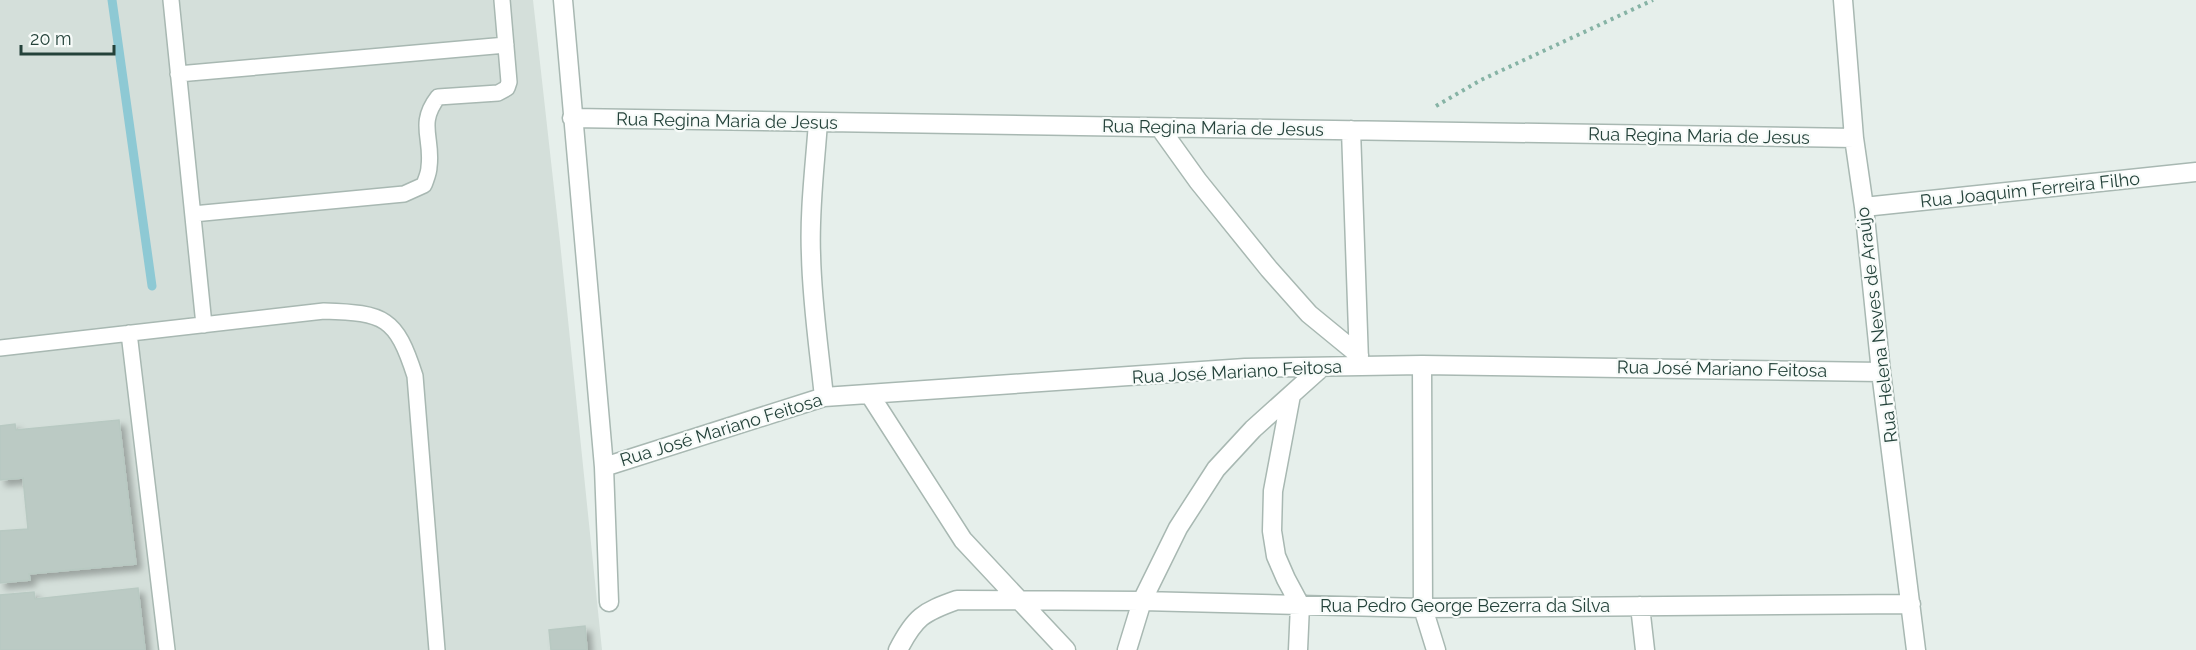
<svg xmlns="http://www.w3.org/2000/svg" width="2196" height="650" viewBox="0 0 2196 650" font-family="Raleway,sans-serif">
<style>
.built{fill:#d4dfda}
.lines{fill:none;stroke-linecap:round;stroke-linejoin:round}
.stream{stroke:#8ec9d4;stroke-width:9}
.building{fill:#bbcac4;stroke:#b8c9c2;stroke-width:1.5;filter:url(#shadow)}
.lane-casing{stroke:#a8b8b2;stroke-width:18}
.street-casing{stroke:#a8b8b2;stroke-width:21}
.path{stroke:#86b3a5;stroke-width:4;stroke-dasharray:3 4.5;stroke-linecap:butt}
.lane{stroke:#fff;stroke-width:15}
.street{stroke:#fff;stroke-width:18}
.labels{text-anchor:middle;stroke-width:4.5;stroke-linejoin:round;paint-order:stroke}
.street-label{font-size:18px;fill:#24423a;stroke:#f7fbf9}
</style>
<defs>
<filter id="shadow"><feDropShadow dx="5.5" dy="5.5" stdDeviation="3" flood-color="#0004"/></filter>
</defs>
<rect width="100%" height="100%" fill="#e6efeb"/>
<path class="built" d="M0 0H533L560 242 602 650H0Z"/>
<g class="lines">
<path class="stream" d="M112 0 152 286"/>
</g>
<path class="building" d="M119 420 136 564 29 574 30 580 0 583V531L28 529 23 478 0 480V426L15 424 16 430Z
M138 588 145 650H0V595L34 592 35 599Z
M585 626 587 650H551L549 630Z"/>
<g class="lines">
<defs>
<path id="lane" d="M171 0 204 325
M178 74 506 45
M193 214 404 194 424 185C426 179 429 173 429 167 433 138 417 124 438 97L498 93 507 88 509 82 502 0
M129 333 167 650
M0 348 324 311C385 313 396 317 415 376L437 650"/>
<path id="street" d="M563 0 604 467 609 602
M1843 0 1854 138 1864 207 1881 372 1916 650
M572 118 1854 138
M818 122C815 166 809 211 811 255 812 303 819 349 824 397
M1160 128 1198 181 1269 269 1309 314 1359 355
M1351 130 1359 361
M1864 207 2196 172
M1422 365 1423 608 1436 650
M870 395 963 540 1066 650
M1291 395 1273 491 1272 531 1276 556 1286 579 1300 605 1298 650
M604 467 824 397 1245 368 1422 365 1881 372
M1640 606 1645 650
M898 650C915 617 923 612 957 600L1142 601 1423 608 1911 604
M1127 650 1142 601 1178 528 1216 469 1253 429 1322 367"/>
</defs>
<use href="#lane" class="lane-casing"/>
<use href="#street" class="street-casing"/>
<path class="path" d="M1436 106 1481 80 1653 0"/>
<use href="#lane" class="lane"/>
<use href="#street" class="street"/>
</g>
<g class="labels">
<g class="street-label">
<text transform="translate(727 121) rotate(1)" y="6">Rua Regina Maria de Jesus</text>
<text transform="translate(1213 128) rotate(1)" y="6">Rua Regina Maria de Jesus</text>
<text transform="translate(1699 136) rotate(1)" y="6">Rua Regina Maria de Jesus</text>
<text transform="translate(2030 190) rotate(-6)" y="6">Rua Joaquim Ferreira Filho</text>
<text transform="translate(1877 325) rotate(-97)" y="6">Rua Helena Neves de Araújo</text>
<text transform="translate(1722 369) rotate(1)" y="6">Rua José Mariano Feitosa</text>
<text transform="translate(1237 372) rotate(-3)" y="6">Rua José Mariano Feitosa</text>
<text transform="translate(721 430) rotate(-17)" y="6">Rua José Mariano Feitosa</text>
<text x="1465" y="612">Rua Pedro George Bezerra da Silva</text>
</g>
</g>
<path d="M21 45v9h93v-9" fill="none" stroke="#24423a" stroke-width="3"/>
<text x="30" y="45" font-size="18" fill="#24423a" stroke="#f7fbf9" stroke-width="4.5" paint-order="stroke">20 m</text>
</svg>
